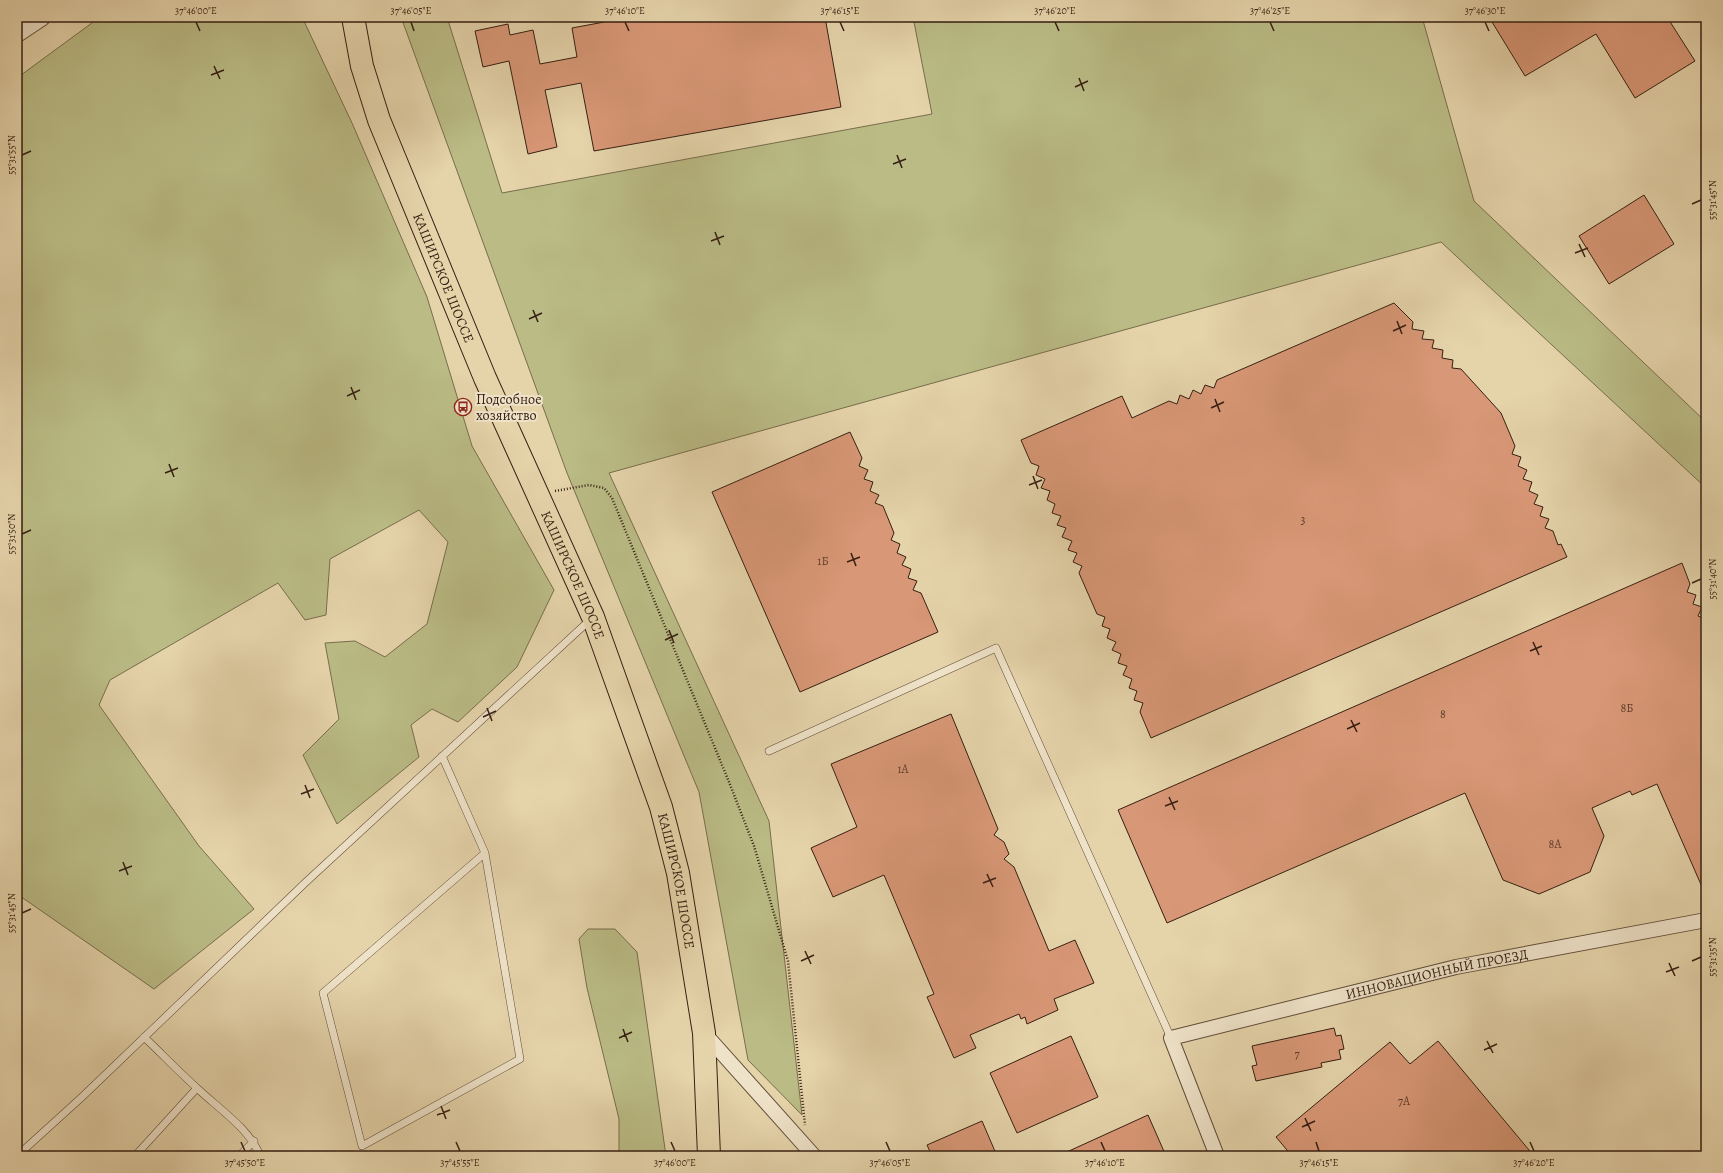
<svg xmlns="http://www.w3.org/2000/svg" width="1723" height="1173" viewBox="0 0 1723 1173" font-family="Alegreya,serif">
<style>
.green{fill:#babb85;stroke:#786d4c}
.building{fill:#d89776;stroke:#361f12}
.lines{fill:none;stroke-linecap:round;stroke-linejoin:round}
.service-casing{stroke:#624c38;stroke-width:8}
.minor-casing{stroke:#624c38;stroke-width:16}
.tertiary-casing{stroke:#624c38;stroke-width:20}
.primary-casing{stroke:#361f12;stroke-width:24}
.path{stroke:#361f12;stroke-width:2.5;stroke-dasharray:1 2;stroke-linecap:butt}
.service{stroke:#eee2c8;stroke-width:7}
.minor{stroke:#eee2c8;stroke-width:14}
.tertiary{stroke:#eee2c8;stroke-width:18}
.primary{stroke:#e5d3aa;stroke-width:22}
.ticks{fill:none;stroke:#361f12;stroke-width:1.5}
.labels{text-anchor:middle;stroke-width:4;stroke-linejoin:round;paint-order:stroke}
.number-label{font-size:12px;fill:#5e3d2b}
.street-label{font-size:14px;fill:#361f12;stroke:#eee2c8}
.poi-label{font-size:14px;fill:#361f12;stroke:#eee2c8;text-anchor:start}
.neatline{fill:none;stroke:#361f12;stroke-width:1.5}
.ticks-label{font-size:10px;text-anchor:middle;fill:#361f12}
</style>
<rect width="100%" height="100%" fill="#e5d3aa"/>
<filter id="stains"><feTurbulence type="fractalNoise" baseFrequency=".005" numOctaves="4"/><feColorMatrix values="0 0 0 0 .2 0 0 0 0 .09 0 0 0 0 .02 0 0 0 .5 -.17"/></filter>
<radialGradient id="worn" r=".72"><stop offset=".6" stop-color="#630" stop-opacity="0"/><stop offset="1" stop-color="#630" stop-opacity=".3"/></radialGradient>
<path class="green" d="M100 17H302L352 123 427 297 472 446 554 590 517 667 458 722 432 709 411 725 419 757 337 824 303 755 339 719 325 643 355 641 385 657 427 624 448 542 419 510 330 559 326 615 305 620 278 583 110 680 99 705 199 846 254 909 154 989 17 894V78Z
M401 17H447L502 193 932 114 913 17H1422L1474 201 1706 422V488L1441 242 609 473 769 821 802 1115 748 1060 699 792 567 473Z
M588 929H615L637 952 666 1156H619V1119L587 988 579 939Z"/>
<path class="building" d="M631 17H825L841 107 594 151 581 83 545 90 557 147 528 154 509 61 483 67 475 31 508 24 510 35 533 30 540 64 577 57 572 28Z
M1489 17H1667L1695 61 1635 98 1596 34 1525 76Z
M1644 195 1674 244 1609 284 1579 236Z
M1394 303 1413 322 1412 329 1424 331 1422 339 1434 340 1432 348 1443 350 1442 358 1453 360 1452 368 1461 369 1501 413 1515 446 1512 454 1521 457 1518 466 1527 470 1523 479 1532 482 1529 491 1538 495 1534 504 1543 507 1540 516 1549 519 1545 528 1553 531 1558 545 1561 544 1567 557 1151 738 1140 712 1143 703 1134 700 1137 691 1129 688 1132 679 1123 675 1127 666 1118 663 1121 654 1112 650 1116 642 1107 638 1110 629 1102 626 1105 617 1097 614 1079 573 1082 566 1073 562 1077 553 1068 550 1072 541 1062 537 1066 528 1057 525 1061 516 1052 513 1055 504 1047 500 1050 491 1041 488 1045 479 1036 475 1039 466 1031 463 1021 440 1122 396 1132 418 1169 401 1177 404 1180 395 1189 399 1193 390 1201 394 1205 385 1214 388 1217 380Z
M850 432 862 458 859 466 868 470 864 479 873 482 870 491 879 495 875 503 883 506 894 533 891 540 900 544 897 553 906 557 902 565 911 569 908 578 917 581 913 590 921 593 938 632 800 692 712 492Z
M1682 563 1690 584 1687 592 1696 595 1693 604 1702 607 1698 616 1706 619V896L1657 784 1632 795 1630 791 1592 808 1604 836 1590 872 1539 894 1503 880 1465 793 1167 923 1118 810Z
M951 714 998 829 994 835 1004 842 1009 854 1004 859 1014 867 1049 951 1075 940 1094 983 1054 999 1058 1010 1027 1024 1025 1017 1021 1019 1019 1014 970 1035 976 1048 954 1058 927 997 934 994 884 875 833 897 811 848 857 827 831 764Z
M1334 1028 1336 1036 1341 1035 1344 1049 1339 1050 1341 1059 1321 1063 1322 1067 1256 1081 1252 1066 1257 1065 1252 1046Z
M1071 1036 1098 1097 1017 1133 990 1073Z
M1438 1041 1534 1156H1292L1276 1137 1390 1042 1410 1064Z
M1148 1115 1166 1156H1058Z
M982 1121 997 1156H932L927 1145Z"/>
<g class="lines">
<defs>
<path id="service" d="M769 751 996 648 1171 1038
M442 756 485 853 323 993 362 1146 520 1059 485 853
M144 1037C162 1054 179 1072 198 1089 218 1108 251 1130 260 1156
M17 1156 82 1097 306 882 591 619
M135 1156 197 1088
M239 1156 254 1141"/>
<g id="minor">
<path d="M704 1033 814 1156"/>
<path id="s1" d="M1217 1156 1171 1038 1456 967 1706 920"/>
</g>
<path id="tertiary" d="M17 33 41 17"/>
<g id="primary">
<path id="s2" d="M353 17 362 66 379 120 485 378 593 617 661 807 678 873 704 1033 709 1156"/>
</g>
</defs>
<use href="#service" class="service-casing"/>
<use href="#minor" class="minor-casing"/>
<use href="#tertiary" class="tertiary-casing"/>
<use href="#primary" class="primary-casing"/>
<path class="path" d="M555 491 589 485 604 488 612 498 729 782 754 846 788 961 805 1125"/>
<use href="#service" class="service"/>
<use href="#minor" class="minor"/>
<use href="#tertiary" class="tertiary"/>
<use href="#primary" class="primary"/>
</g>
<path class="ticks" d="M196 22 200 31M411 22 414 31M625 22 629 31M840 22 844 31M1055 22 1059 31M1270 22 1274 31M1485 22 1489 31M214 66 220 79M211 75 224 70M1079 78 1084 91M1075 87 1088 81M22 155 31 151M897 155 902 168M893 164 906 159M1692 204 1701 200M715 232 720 245M711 241 724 236M1579 244 1585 257M1575 253 1588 248M533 310 538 322M529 319 542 313M1397 321 1402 334M1393 331 1406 325M351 387 356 400M347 396 360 390M1215 399 1220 412M1211 408 1224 402M169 464 174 477M165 473 178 468M1033 476 1038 489M1029 485 1042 480M22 534 31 530M851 553 856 566M847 562 860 557M1692 583 1701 579M669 630 674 643M665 640 678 634M1533 642 1539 655M1530 651 1542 646M487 708 492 721M483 717 496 711M1351 720 1357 732M1347 729 1360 723M305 785 310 798M301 794 314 789M1169 797 1175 810M1165 806 1178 801M123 862 128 875M119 871 132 866M987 874 993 887M983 883 996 878M22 913 31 909M805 951 811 964M801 961 814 955M1692 961 1701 957M1669 963 1675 976M1666 972 1679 967M623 1029 628 1042M619 1038 632 1032M1487 1041 1493 1053M1484 1050 1497 1044M441 1106 446 1119M437 1115 450 1110M1305 1118 1311 1131M1302 1127 1315 1121M241 1142 245 1151M456 1142 460 1151M671 1142 675 1151M886 1142 890 1151M1101 1142 1105 1151M1316 1142 1319 1151M1530 1142 1534 1151"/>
<defs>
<symbol id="bus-ring" viewBox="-11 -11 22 22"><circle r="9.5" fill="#eee2c8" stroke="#8f2418" stroke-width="1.5"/><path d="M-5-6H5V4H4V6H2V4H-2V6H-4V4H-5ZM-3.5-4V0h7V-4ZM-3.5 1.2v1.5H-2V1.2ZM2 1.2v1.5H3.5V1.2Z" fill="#8f2418"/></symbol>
</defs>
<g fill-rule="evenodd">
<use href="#bus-ring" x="453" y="397" width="20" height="20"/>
</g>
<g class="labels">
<g class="number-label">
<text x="1303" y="524">3</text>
<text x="823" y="565">1Б</text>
<text x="1627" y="712">8Б</text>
<text x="1443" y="718">8</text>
<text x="903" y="773">1А</text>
<text x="1555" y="848">8А</text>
<text x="1297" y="1058">7</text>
<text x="1404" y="1105">7А</text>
</g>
<g class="street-label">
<text dy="5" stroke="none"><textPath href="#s2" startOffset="277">КАШИРСКОЕ ШОССЕ</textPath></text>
<text dy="5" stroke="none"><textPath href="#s2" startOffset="601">КАШИРСКОЕ ШОССЕ</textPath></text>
<text dy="5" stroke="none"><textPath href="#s2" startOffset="925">КАШИРСКОЕ ШОССЕ</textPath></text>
<text dy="5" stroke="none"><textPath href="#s1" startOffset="400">ИННОВАЦИОННЫЙ ПРОЕЗД</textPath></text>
</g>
<g class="poi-label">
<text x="476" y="404">Подсобное<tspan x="476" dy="16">хозяйство</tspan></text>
</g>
</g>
<rect width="1723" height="1173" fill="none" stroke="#e5d3aa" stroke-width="44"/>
<rect x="22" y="22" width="1679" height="1129" class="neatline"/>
<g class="ticks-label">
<text x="196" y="14">37°46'00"E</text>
<text x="411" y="14">37°46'05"E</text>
<text x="625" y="14">37°46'10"E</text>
<text x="840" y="14">37°46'15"E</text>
<text x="1055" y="14">37°46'20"E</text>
<text x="1270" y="14">37°46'25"E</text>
<text x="1485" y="14">37°46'30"E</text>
<text transform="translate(11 155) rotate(-90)" y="4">55°31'55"N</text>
<text transform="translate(1712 200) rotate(-90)" y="4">55°31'45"N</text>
<text transform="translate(11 534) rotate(-90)" y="4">55°31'50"N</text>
<text transform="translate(1712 579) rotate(-90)" y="4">55°31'40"N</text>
<text transform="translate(11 913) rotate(-90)" y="4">55°31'45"N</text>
<text transform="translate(1712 957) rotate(-90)" y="4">55°31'35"N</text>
<text x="245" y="1166">37°45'50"E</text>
<text x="460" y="1166">37°45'55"E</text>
<text x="675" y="1166">37°46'00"E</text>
<text x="890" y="1166">37°46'05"E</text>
<text x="1105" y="1166">37°46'10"E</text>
<text x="1319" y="1166">37°46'15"E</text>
<text x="1534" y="1166">37°46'20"E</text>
</g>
<rect width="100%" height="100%" filter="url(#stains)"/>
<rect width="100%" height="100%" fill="url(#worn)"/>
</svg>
